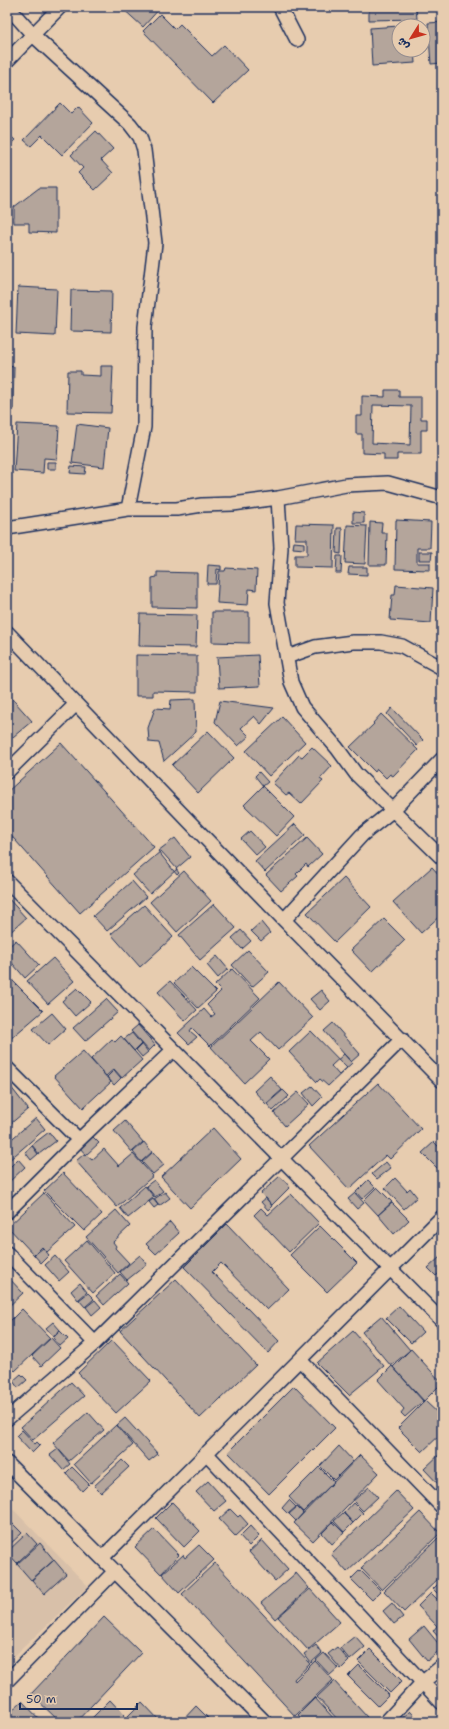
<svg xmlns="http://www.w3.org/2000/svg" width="449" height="1729" viewBox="0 0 449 1729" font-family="'Shantell Sans','Playpen Sans Arabic',sans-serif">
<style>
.built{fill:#d8c0a9}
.building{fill:#b4a59b;stroke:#1b2f5e;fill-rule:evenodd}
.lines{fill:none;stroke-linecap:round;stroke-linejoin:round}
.street-casing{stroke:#1b2f5e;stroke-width:16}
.street{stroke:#e7ccaf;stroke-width:13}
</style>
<rect width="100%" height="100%" fill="#e7ccaf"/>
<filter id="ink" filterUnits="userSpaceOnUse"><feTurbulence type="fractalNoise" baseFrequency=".025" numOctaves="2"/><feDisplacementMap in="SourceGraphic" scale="8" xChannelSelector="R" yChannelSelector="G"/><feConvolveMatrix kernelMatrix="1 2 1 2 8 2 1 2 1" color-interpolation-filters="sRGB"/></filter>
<g filter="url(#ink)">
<path class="built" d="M7 1503 88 1586 7 1663Z"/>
<path class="building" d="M121 7H161L143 27Z
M369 7H416L417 19 369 20Z
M160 14 175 29 180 24 212 56 224 45 248 70 213 103 143 31Z
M442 22V63L431 64 428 23Z
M399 26V50H414L415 63 372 66 370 28Z
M60 103 71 114 78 107 93 123 62 155 42 135 31 146 24 140Z
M96 131 113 149 101 160 113 173 95 190 78 173 83 168 71 155Z
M7 133 15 140 7 149Z
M39 188H56V233L29 232V223H14V207Z
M18 287 57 289 55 336 16 334Z
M71 290 112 291 111 332 70 331Z
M7 355H9L8 366 14 367 13 409H7Z
M101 366H113L111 413 67 412 68 371H81V375L101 376Z
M385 390H399V397H421V419H427V430H421V454H397V460H384V454L362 453V434H356V416H362V396L385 397ZM373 405 411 406 410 445 372 443Z
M17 424 59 426 57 459 44 458 43 473 14 471Z
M77 424 108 428 104 467 72 463Z
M47 462H56V469H47Z
M71 466 86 467 85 474 70 473Z
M353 512 364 513V523H353Z
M396 520 431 522 430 548H417V563H430V570L395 569Z
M370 522 382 523 381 533H387L386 565H369Z
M296 524 334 525 333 568 295 567V555H307V539H295Z
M347 525 367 526 365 564 345 563Z
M337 528H342L341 554 336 553Z
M294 542 304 543V549L293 548Z
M419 552H432L431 560H419Z
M337 556H342L341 573H336Z
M208 565 221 566V570L217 569 216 584H207Z
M349 567H367V575L348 574Z
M226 568 257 570 256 590 249 589 248 605 217 603 219 571H225Z
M157 572 197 573V608L152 607V578L157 577Z
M396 585 433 588 431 623 390 620 392 595H395Z
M212 612H249V643L212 642Z
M140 614 197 615 196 647 139 646Z
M136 655 197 656V692L153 691V696H136Z
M258 655 260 686 219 688 217 657Z
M7 693 32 721 7 742Z
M195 699 196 732 164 761 159 743 149 742 148 728 155 708 170 709 171 700Z
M220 701 274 708 261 724 254 716 241 728 249 736 238 746 215 722Z
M392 708 423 740 417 746 387 714Z
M381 714 418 750 393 776 390 774 386 778 377 769 375 772 350 747 374 724 373 723Z
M282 717 305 742 269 776 246 751Z
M208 731 234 758 198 793 172 765Z
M61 743 154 847 80 913 7 831V792Z
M312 747 332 766 320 779 323 781 301 804 289 793 286 795 273 783 299 755 302 757Z
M259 772 268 782 263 786 255 776Z
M263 786 294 817 276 836 244 805Z
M295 824 305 835 265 872 255 861Z
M250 831 265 847 256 855 241 839Z
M175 838 190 857 176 869 179 873 177 875 158 851Z
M307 838 322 854 308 867 306 864 296 874 298 876 281 891 266 875Z
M161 851 177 869 150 894 133 875Z
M432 867 442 878V914L421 933 393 902Z
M184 871 211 901 177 932 150 902Z
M344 878 371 907 335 942 307 913Z
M132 881 146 897 107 931 93 916Z
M7 897 26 918 7 935Z
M214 904 236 928 200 960 179 935Z
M144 905 173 937 140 967 111 934Z
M384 919 405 940 372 972 351 950Z
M261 922 270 933 261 941 251 931Z
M241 930 251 941 242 949 232 938Z
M16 940 39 965 25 978 7 957V948Z
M248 950 269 972 252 987 232 965Z
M217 956 228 969 218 978 207 965Z
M53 958 74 981 48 1004 27 981Z
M191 967 216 992 198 1008 174 983Z
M232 969 260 998 210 1046 192 1028 190 1031 197 1037 189 1044 178 1033 204 1009 211 1017 215 1014 207 1005 221 991 215 985Z
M7 975 43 1011 9 1040 7 1037Z
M170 981 197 1010 185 1021 158 992Z
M279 982 313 1018 278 1050 261 1032 251 1041 269 1059 244 1083 211 1047Z
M77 988 91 1002 75 1016 62 1001Z
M321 990 330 1001 320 1010 310 999Z
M106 999 118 1012 85 1041 73 1028Z
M52 1013 66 1029 48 1045 33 1029Z
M333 1023 360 1054 351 1062 324 1031Z
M138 1025 155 1045 149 1051 131 1031Z
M311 1031 347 1068 328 1086 320 1079 317 1082 289 1052Z
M132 1033 141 1044 134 1051 124 1039Z
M121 1036 142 1060 122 1078 114 1069 106 1076 91 1059 112 1039 115 1042Z
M142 1044 148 1052 142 1057 136 1050Z
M83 1051 111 1082 83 1108 54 1076Z
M344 1054 352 1063 339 1075 331 1066Z
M114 1070 121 1078 114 1085 107 1077Z
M270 1076 282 1090 266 1104 254 1091Z
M7 1082 28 1109 9 1125 7 1123Z
M378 1083 421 1129 390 1159 386 1155 349 1189 309 1146Z
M312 1086 322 1097 313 1106 303 1093Z
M283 1090 289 1096 273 1111 267 1104Z
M298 1092 309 1104 285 1126 274 1113Z
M36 1118 45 1129 7 1162V1143Z
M125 1121 143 1142 132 1152 114 1131Z
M213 1128 241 1159 190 1208 161 1177Z
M49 1132 56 1141 39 1154 32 1145Z
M93 1137 99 1143 86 1155 80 1148Z
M144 1142 152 1152 141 1162 133 1152Z
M434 1142 442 1150V1173L422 1153Z
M32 1146 38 1154 31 1160 25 1152Z
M104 1149 119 1166 133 1154 153 1176 117 1207 76 1161 84 1154 85 1156 86 1155 92 1160Z
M153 1152 164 1165 153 1174 142 1162Z
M18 1159 25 1167 9 1182 7 1181V1170Z
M386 1162 391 1168 377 1179 372 1174Z
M63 1173 102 1214 84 1231 44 1191Z
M280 1176 290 1187 272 1205 261 1193Z
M395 1178 407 1191 410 1188 417 1197 404 1209 385 1188Z
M154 1180 163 1191 155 1197 146 1186Z
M368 1180 375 1187 362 1199 356 1192Z
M145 1186 154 1197 128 1218 120 1208Z
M377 1187 392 1202 378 1215 364 1200Z
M165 1192 170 1198 159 1206 154 1199Z
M44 1193 75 1227 47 1252 42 1247 34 1255 8 1227Z
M355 1193 364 1203 357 1209 348 1199Z
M291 1194 319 1223 289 1252 254 1215 261 1208 268 1215Z
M266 1198 272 1206 268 1210 261 1202Z
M153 1199 158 1205 154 1208 149 1202Z
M392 1203 409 1220 394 1234 378 1215Z
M116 1210 130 1226 113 1242 116 1246 115 1248 129 1263 118 1273 86 1237Z
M170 1222 179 1233 156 1254 146 1244Z
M227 1224 289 1289 267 1310 221 1263 212 1272 279 1341 268 1353 184 1267Z
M320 1226 357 1263 327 1292 290 1255Z
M87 1240 115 1273 93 1293 64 1261Z
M43 1248 49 1255 41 1263 34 1255Z
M140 1255 147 1264 127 1280 120 1272Z
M55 1256 69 1272 59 1281 45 1265Z
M440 1257 442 1259V1271L436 1276 428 1268Z
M120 1274 128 1283 104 1305 96 1296Z
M7 1276 23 1293 7 1308Z
M176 1279 256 1365 200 1418 120 1331Z
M80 1283 87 1292 78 1300 71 1291Z
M88 1293 94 1299 85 1307 79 1300Z
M95 1300 101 1307 92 1315 86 1307Z
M399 1306 423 1332 411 1343 386 1318Z
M22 1309 50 1338 15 1371 7 1363V1324Z
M381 1316 410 1350 391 1366 362 1332Z
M53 1322 60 1330 53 1336 46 1328Z
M60 1331 68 1339 60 1346 53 1338Z
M353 1331 384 1366 349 1395 317 1363Z
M51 1338 60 1348 41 1366 32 1356Z
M112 1340 151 1381 116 1413 78 1373Z
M411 1349 442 1383 424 1401 393 1367Z
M392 1366 423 1401 405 1417 401 1413 404 1409 378 1380Z
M21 1374 27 1380 18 1388 13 1381Z
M71 1382 84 1396 33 1440 21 1427Z
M294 1386 335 1428 269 1494 228 1452Z
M425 1401 442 1417V1433L422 1452 398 1428Z
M88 1412 104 1430 69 1461 53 1443Z
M125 1418 158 1454 149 1461 117 1425Z
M116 1425 133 1445 91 1483 74 1464Z
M22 1430 35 1444 37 1442 40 1445 32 1453 16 1436Z
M339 1446 353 1461 334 1480 320 1466Z
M58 1449 70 1464 63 1470 50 1455Z
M442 1452V1488L424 1469Z
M360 1455 379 1473 313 1541 294 1523Z
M122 1460 129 1467 101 1493 94 1486Z
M72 1467 89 1484 82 1491 66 1473Z
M319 1467 334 1482 303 1512 289 1497Z
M208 1481 226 1501 214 1511 196 1492Z
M369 1487 378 1497 363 1511 353 1501Z
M396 1491 414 1510 347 1572 331 1554Z
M289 1500 296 1507 288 1514 282 1508Z
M172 1502 200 1531 184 1547 156 1518Z
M353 1503 363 1513 353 1523 344 1513Z
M297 1507 303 1513 296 1521 289 1514Z
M230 1509 238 1517 240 1515 248 1524 235 1536 219 1519Z
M420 1512 440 1533 382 1590 361 1568Z
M343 1513 353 1523 344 1532 334 1521Z
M11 1522 22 1533 7 1547V1526Z
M333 1522 344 1533 332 1544 322 1533Z
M250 1526 259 1536 249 1546 240 1536Z
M154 1529 179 1555 161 1574 135 1547Z
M27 1533 37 1544 17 1563 7 1552Z
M441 1535 442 1575 404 1612 384 1591Z
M262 1540 288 1569 275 1581 249 1552Z
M40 1543 54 1560 31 1580 17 1564Z
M199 1545 214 1560 179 1593 162 1574 183 1555 185 1558Z
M54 1560 66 1574 44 1594 32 1580Z
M215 1563 310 1664 294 1679 295 1681 315 1661 333 1680 295 1716 182 1594Z
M360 1570 381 1591 372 1600 351 1579Z
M296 1573 309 1588 275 1619 261 1603Z
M442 1580V1598L433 1589Z
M310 1589 340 1622 308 1650 278 1617Z
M431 1593 442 1604V1641L433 1631 437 1626 418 1606Z
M392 1603 403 1617 394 1624 383 1611Z
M104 1617 141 1653 76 1722H60L31 1694Z
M424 1626 442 1648 427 1661 409 1639Z
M355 1636 365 1647 350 1660 340 1648Z
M316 1645 322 1653 311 1663 304 1654Z
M337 1647 349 1661 341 1669 328 1654Z
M370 1649 402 1681 390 1693 358 1661Z
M324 1653 338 1668 330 1675 316 1660Z
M359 1665 389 1695 378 1706 348 1676Z
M334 1681 367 1717 361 1722H340L317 1697Z
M315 1698 337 1722H305L298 1715Z
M110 1700 124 1715 117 1722H88Z
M22 1701 42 1722H7V1715Z
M142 1702 161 1722H136L135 1720 133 1722H122Z
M196 1706 212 1722H181Z
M410 1711 420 1722H398Z"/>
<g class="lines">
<defs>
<path id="street" d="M8 7 33 35 130 124 140 137 144 150 155 243 145 327 144 427 128 509
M280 7 297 40
M7 61 60 7
M278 498 281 548 277 603 291 682 302 707 337 748 356 774 442 858
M7 528 128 509H177L202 505 233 504 278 498 346 485 388 483 442 498
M7 632 284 920 442 1081
M287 657 315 647 353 642H381L402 646 442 668
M7 772 76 704
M7 881 442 1321
M284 920 362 835 393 810 442 759
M7 1068 79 1140
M7 1212 79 1140 173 1050
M7 1253 95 1343
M300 1360 442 1507
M7 1419 95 1343 402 1039
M206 1453 442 1703
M7 1463 265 1722
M102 1558 442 1217
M7 1681 115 1571
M386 1722 422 1683 442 1666"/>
</defs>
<use href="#street" class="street-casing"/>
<use href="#street" class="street"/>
</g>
</g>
<rect width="449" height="1729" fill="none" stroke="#e7ccaf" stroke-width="24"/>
<rect x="12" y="12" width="425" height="1705" fill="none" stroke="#1b2f5e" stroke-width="1.5" filter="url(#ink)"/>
<g transform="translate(411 38) rotate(233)"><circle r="19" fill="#e7ccaf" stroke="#958d8f"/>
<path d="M0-3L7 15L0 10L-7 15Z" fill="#c8321e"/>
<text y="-6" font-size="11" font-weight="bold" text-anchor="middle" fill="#1b2f5e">ش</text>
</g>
<path d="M20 1703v6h117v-6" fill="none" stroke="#1b2f5e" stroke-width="2"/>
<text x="26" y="1703" font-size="12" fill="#1b2f5e" stroke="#e7ccaf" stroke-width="3" paint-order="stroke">50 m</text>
</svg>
